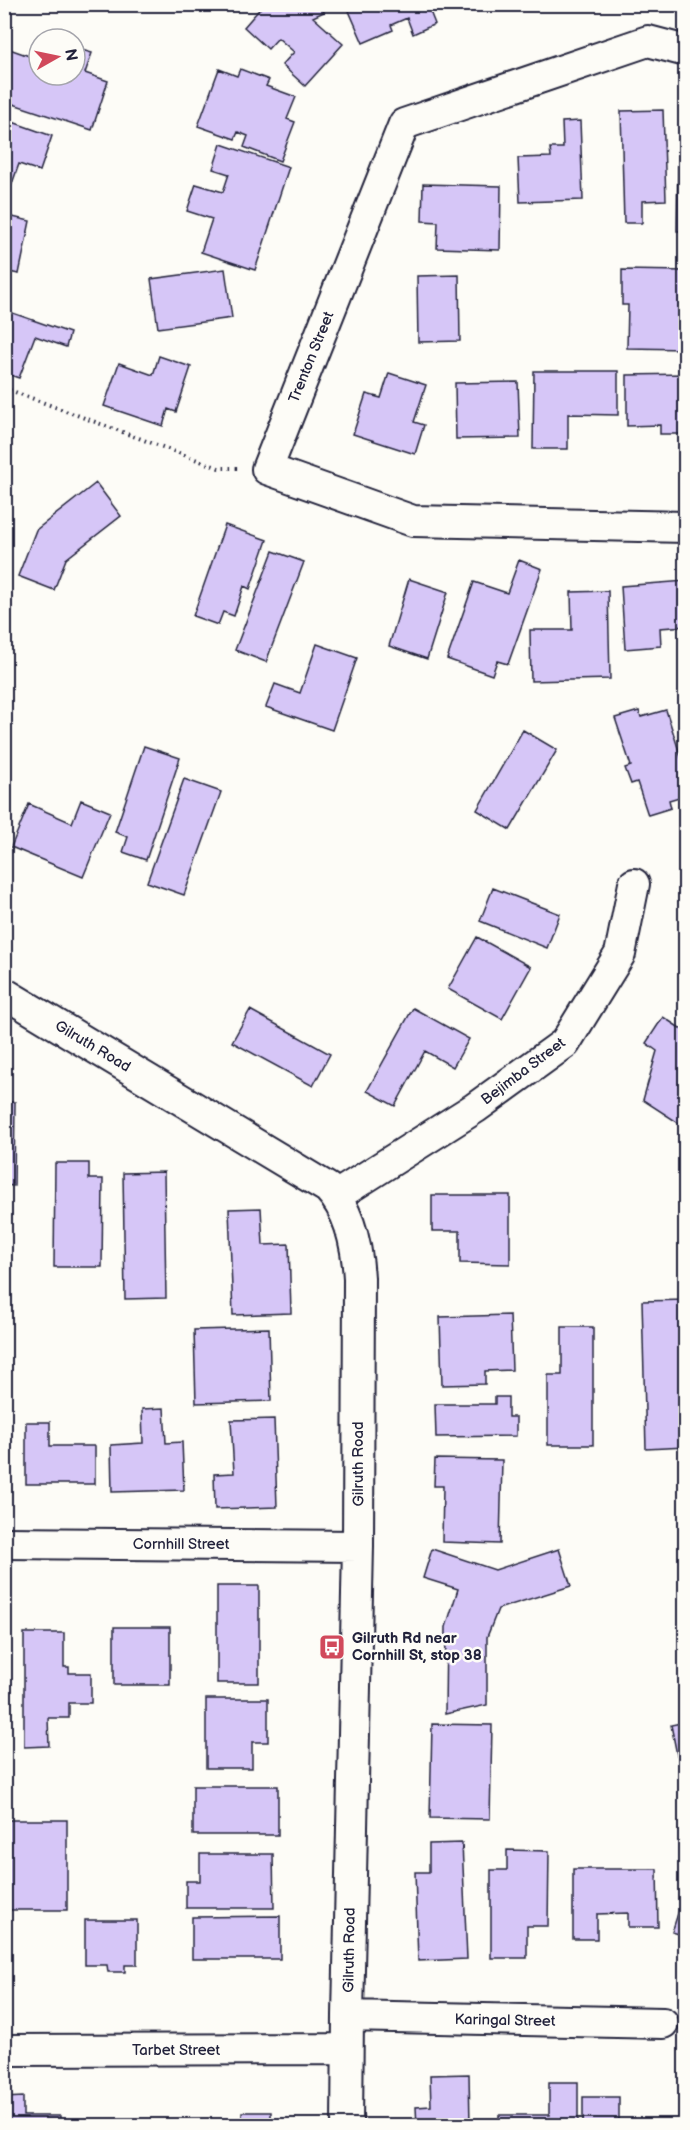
<svg xmlns="http://www.w3.org/2000/svg" width="690" height="2130" viewBox="0 0 690 2130" font-family="'Balsamiq Sans',sans-serif">
<style>
.building{fill:#d6c6f7;stroke:#22223b;stroke-width:1.5}
.lines{fill:none;stroke-linecap:round;stroke-linejoin:round}
.minor-casing{stroke:#22223b;stroke-width:34}
.path{stroke:#22223b;stroke-width:4;stroke-dasharray:1.5 4.5;stroke-linecap:butt}
.minor{stroke:#fdfcf7;stroke-width:30}
.labels{text-anchor:middle;stroke-width:5;stroke-linejoin:round;paint-order:stroke}
.street-label{font-size:15px;fill:#22223b;stroke:#fdfcf7}
.poi-label{font-size:15px;font-weight:bold;fill:#22223b;stroke:#fdfcf7;text-anchor:start}
</style>
<rect width="100%" height="100%" fill="#fdfcf7"/>
<filter id="ink" filterUnits="userSpaceOnUse"><feTurbulence type="fractalNoise" baseFrequency=".0167" numOctaves="2"/><feDisplacementMap in="SourceGraphic" scale="12" xChannelSelector="R" yChannelSelector="G"/><feConvolveMatrix kernelMatrix="1 2 1 2 8 2 1 2 1" color-interpolation-filters="sRGB"/></filter>
<g filter="url(#ink)">
<path class="building" d="M264 4H320L324 12 313 17 343 44 305 86 282 65 294 52 278 38 268 49 244 27Z
M346 4H427L435 24 413 34 407 18 391 25 393 30 363 43Z
M40 36 50 39H39V75H75V48L92 53 85 73 108 81 92 130 4 101V47L32 57Z
M219 69 237 76 240 69 269 80 266 86 296 97 287 119 295 122 280 161 244 147 248 136 238 132 235 139 198 126Z
M663 110 666 200 642 201V223H624L621 111Z
M4 119 52 136 40 171 19 164 8 195 4 194Z
M580 121 583 200 520 202 518 158 551 157 550 148H563L562 122Z
M221 144 289 167 255 270 201 252 212 219 187 211 196 184 223 192 229 174 213 169Z
M678 159 686 160V231H677Z
M423 184 501 186 500 250 437 248 438 222 422 221Z
M4 215 30 221 19 274 4 271Z
M225 269 232 318 158 328 151 279Z
M622 270 686 271V349L627 348 628 305H622Z
M459 275 460 341 418 342 417 276Z
M4 310 70 333 66 347 35 336 19 378 4 373Z
M159 356 191 367 176 412 168 409 163 426 104 406 119 363 153 375Z
M534 371H618V415L568 414V449H533Z
M389 373 426 385 414 422 424 425 415 454 353 434 366 394 381 398Z
M686 374V434H660V425L627 426V375Z
M518 382 520 438 456 439 455 383Z
M96 483 121 516 66 559 54 590 18 576 36 530Z
M225 525 267 540 250 589 244 586 234 616 223 612 218 625 193 616Z
M273 551 304 562 266 662 235 650Z
M519 560 542 569 508 664 497 661 492 675 447 659 474 582 507 593Z
M409 579 448 592 427 659 389 646Z
M686 581V626L660 628 661 646 625 649 621 586Z
M608 591 610 679 531 681 530 630H572L571 592Z
M317 644 357 658 332 730 266 707 275 684 300 693Z
M666 710 686 773V795L669 800 671 808 648 815 637 782 631 784 625 768 631 766 615 718 639 711 641 717Z
M523 730 557 750 510 830 477 810Z
M144 746 180 758 146 860 123 852 128 837 115 832Z
M184 779 221 792 184 895 147 882Z
M81 800 110 812 83 877 11 847 29 804 72 823Z
M493 888 560 914 547 948 480 921Z
M477 937 531 967 502 1019 448 989Z
M413 1008 469 1039 453 1067 425 1051 395 1106 367 1091Z
M250 1010 330 1054 313 1086 232 1042Z
M663 1017 686 1032V1116L680 1124 643 1100 657 1051 646 1043Z
M4 1102H15L14 1186 4 1185Z
M55 1163H89V1179H103L102 1267H54Z
M164 1172 166 1298 125 1299 123 1173Z
M432 1195H510V1264L460 1263V1231H432Z
M261 1208 263 1245 289 1244 291 1313 233 1315 229 1209Z
M686 1300V1447L646 1449 642 1301Z
M510 1315 512 1370 485 1371V1384L442 1385 440 1317Z
M562 1327H593V1445H548V1375H562Z
M269 1328 271 1401 196 1403 194 1330Z
M495 1397H508V1417H516V1436L436 1437 435 1404H495Z
M164 1408 166 1443 182 1442 184 1490 112 1492 111 1445 143 1443 142 1409Z
M274 1419 277 1507 215 1509 214 1474 234 1473 231 1420Z
M26 1422H50V1446H95V1484H26Z
M435 1459 502 1460 500 1544 442 1542 443 1486H434Z
M432 1549 495 1570 559 1549 571 1586 498 1609 487 1637V1705L445 1714 446 1627 458 1589 423 1578Z
M217 1586H259V1683H217Z
M114 1627H170V1685H114Z
M24 1633H64V1667H69V1673H91V1703H69V1718H48L49 1746 24 1747Z
M206 1699H268V1742H252V1768H206Z
M686 1722V1753L677 1755 671 1725Z
M432 1724 492 1725 490 1819 430 1818Z
M193 1786H278V1835H193Z
M9 1820H67V1910H9Z
M462 1843 467 1959 418 1961 415 1872H429V1844Z
M507 1850 549 1851 548 1926H527V1958H491V1870H507Z
M200 1854H273L274 1908H186V1881H200Z
M573 1869H657L658 1927H628V1913L597 1914V1939H573Z
M683 1898 686 1899V1936L672 1932Z
M280 1916V1959H192V1917Z
M85 1920H137V1965H125V1972H108L107 1965H85Z
M469 2074 470 2126H417L416 2107 431 2106 430 2075Z
M549 2082H578V2126H499V2115H549Z
M23 2097V2116H60V2126H4V2098Z
M583 2097H619V2126H583Z
M242 2112H271V2126H242Z
M89 2120H148V2126H89Z"/>
<g class="lines">
<defs>
<path id="minor" d="M686 51 648 41 404 124 267 469 413 521 686 527
M4 993 328 1188C350 1211 357 1246 359 1278L358 1546 348 2016 347 2126
M336 1196 475 1108 565 1043 620 954 634 884
M4 1543 358 1546
M348 2016 663 2023
M4 2050 347 2049"/>
</defs>
<use href="#minor" class="minor-casing"/>
<path class="path" d="M4 388 219 468H238"/>
<use href="#minor" class="minor"/>
</g>
</g>
<defs>
<symbol id="bus-square" viewBox="-11 -11 22 22"><rect x="-9" y="-9" width="18" height="18" rx="4" fill="#d1495b" stroke="#fdfcf7"/><path d="M-5-6H5V4H4V6H2V4H-2V6H-4V4H-5ZM-3.5-4V0h7V-4ZM-3.5 1.2v1.5H-2V1.2ZM2 1.2v1.5H3.5V1.2Z" fill="#fff"/></symbol>
</defs>
<g fill-rule="evenodd">
<use href="#bus-square" x="317" y="1632" width="30" height="30"/>
</g>
<g class="labels">
<g class="street-label">
<text transform="translate(311 357) rotate(-68)" y="5">Trenton Street</text>
<text transform="translate(93 1046) rotate(31)" y="5">Gilruth Road</text>
<text transform="translate(523 1071) rotate(-37)" y="5">Bejimba Street</text>
<text transform="translate(358 1464) rotate(-90)" y="5">Gilruth Road</text>
<text x="181" y="1549">Cornhill Street</text>
<text transform="translate(349 1950) rotate(-89)" y="5">Gilruth Road</text>
<text transform="translate(505 2020) rotate(1)" y="5">Karingal Street</text>
<text x="176" y="2055">Tarbet Street</text>
</g>
<g class="poi-label">
<text x="352" y="1643">Gilruth Rd near<tspan x="352" dy="17">Cornhill St, stop 38</tspan></text>
</g>
</g>
<rect width="690" height="2130" fill="none" stroke="#fdfcf7" stroke-width="24"/>
<rect x="12" y="12" width="666" height="2106" fill="none" stroke="#22223b" stroke-width="2" filter="url(#ink)"/>
<g transform="translate(57 57) rotate(81)"><circle r="28" fill="#fdfcf7" stroke="#a5a5ac" stroke-width="1.5"/>
<path d="M0-4.5L10 22L0 15L-10 22Z" fill="#d1495b"/>
<text y="-9" font-size="16" font-weight="bold" text-anchor="middle" fill="#22223b">N</text>
</g>
</svg>
